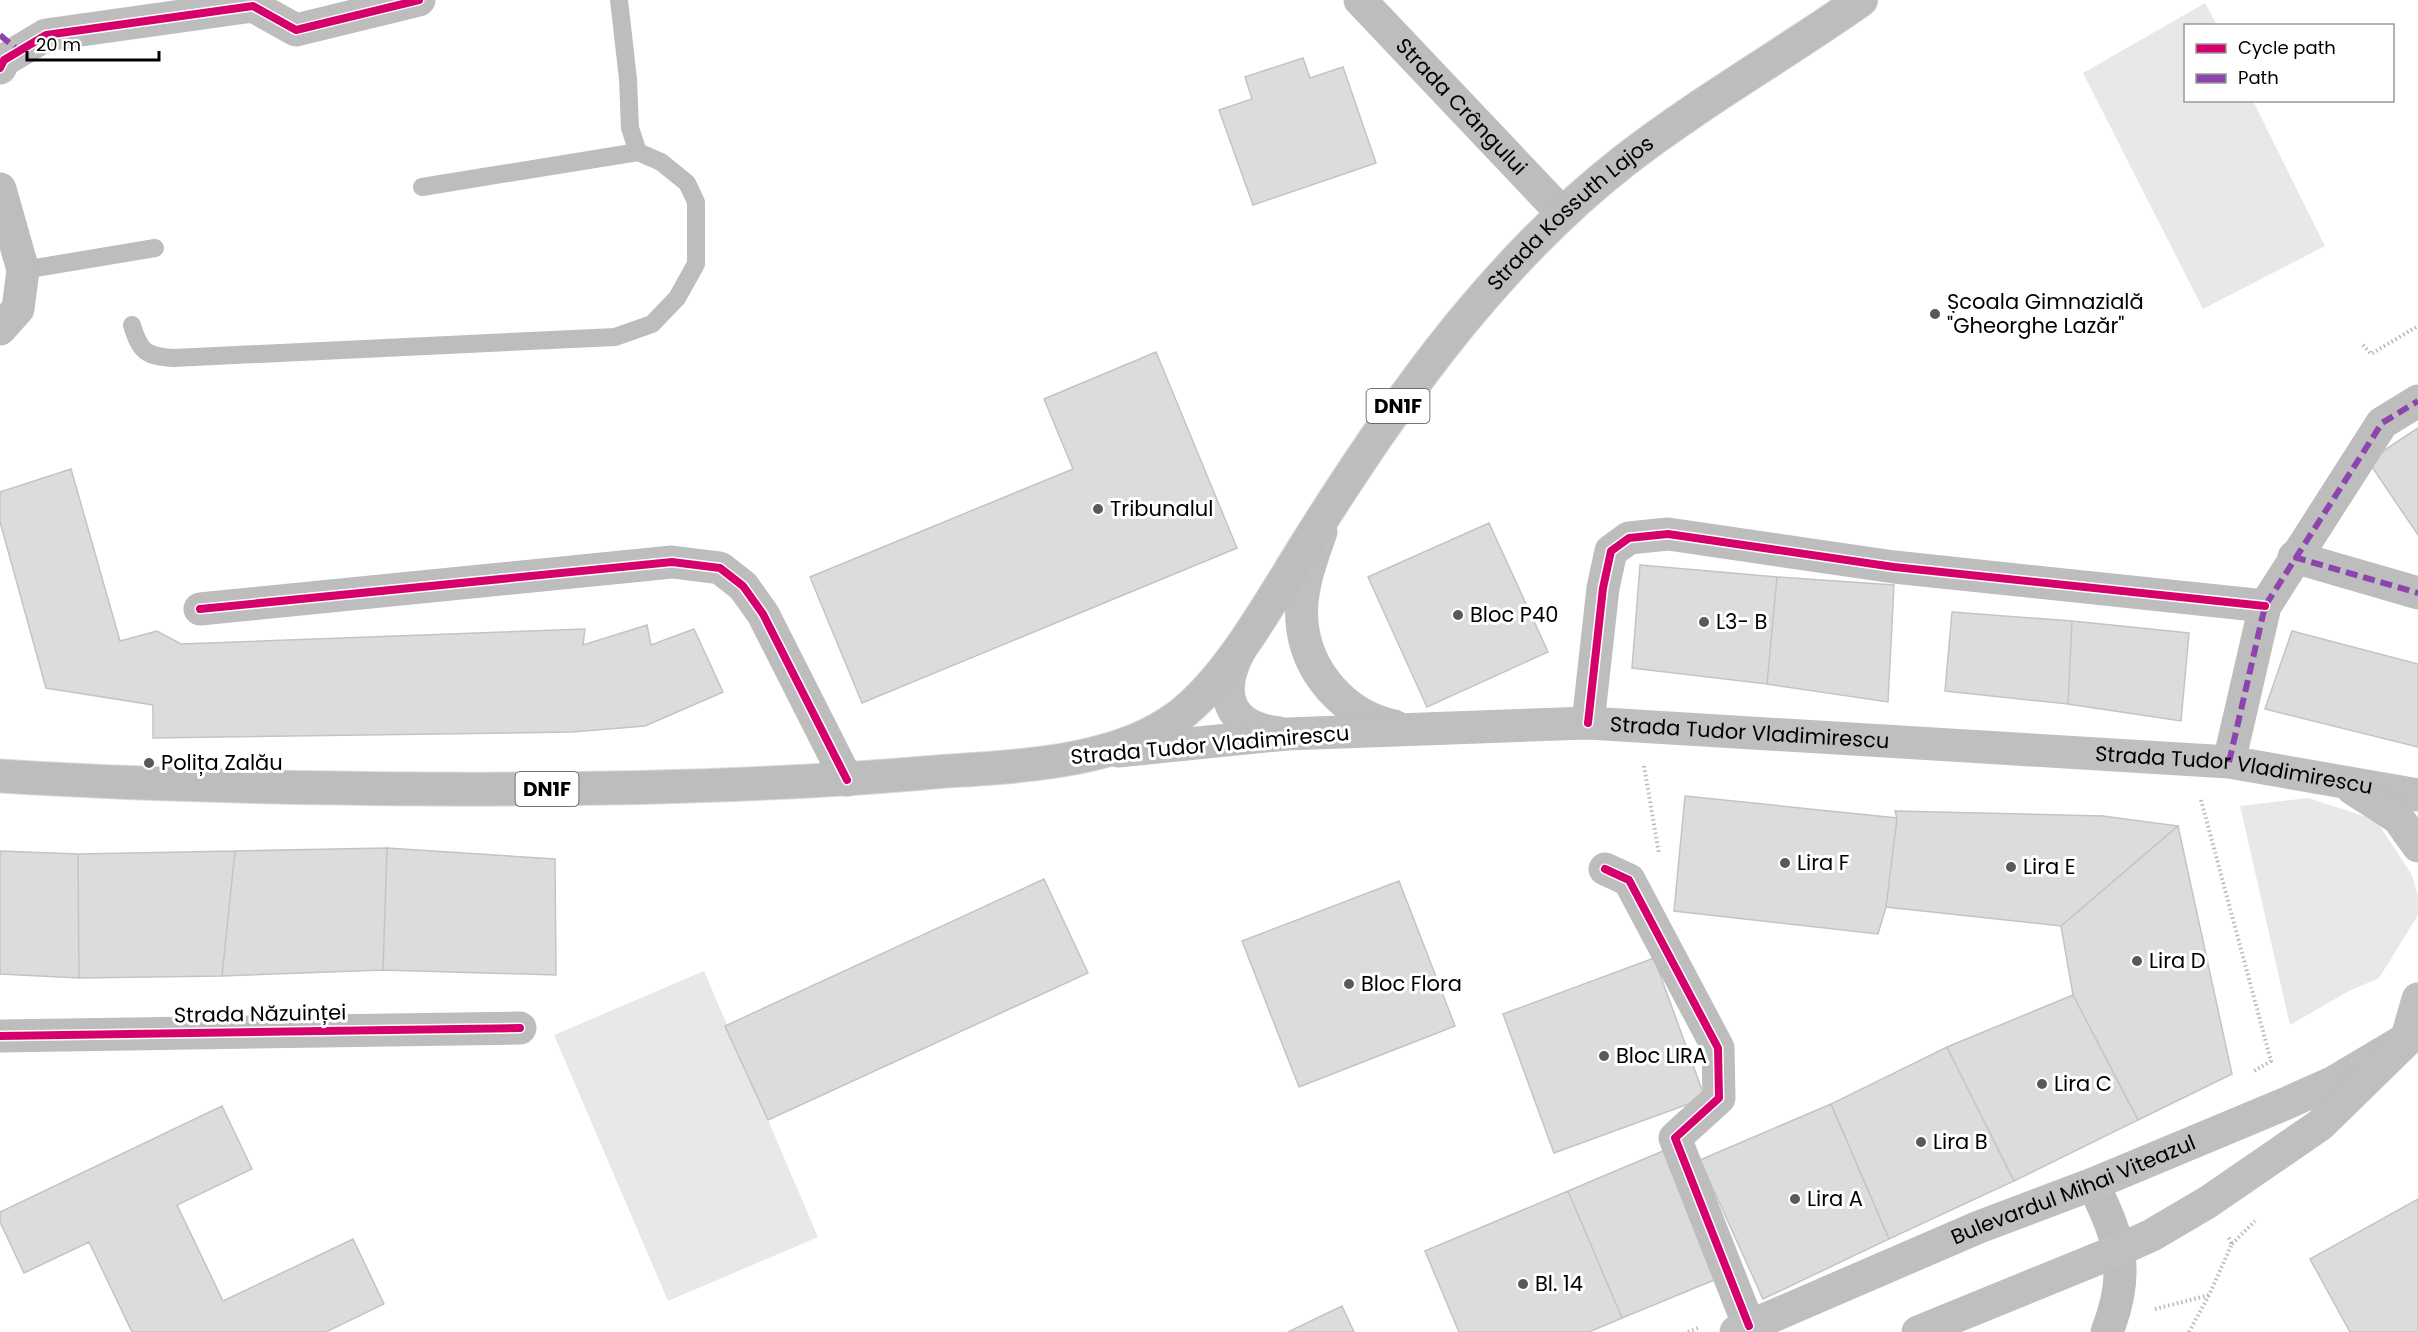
<svg xmlns="http://www.w3.org/2000/svg" width="2418" height="1332" viewBox="0 0 2418 1332" font-family="Poppins,sans-serif">
<style>
.green{fill:#e8e8e8}
.building{fill:#dcdcdc;stroke:#c4c4c4;stroke-width:1.5}
.lines{fill:none;stroke-linecap:round;stroke-linejoin:round}
.primary-casing{stroke:#dbdbdb;stroke-width:35}
.path{stroke:#b8b8b8;stroke-width:4;stroke-dasharray:1.5 3;stroke-linecap:butt}
.service{stroke:#bdbdbd;stroke-width:18}
.minor{stroke:#bdbdbd;stroke-width:33}
.tertiary{stroke:#bdbdbd;stroke-width:33}
.secondary{stroke:#bfbfbf;stroke-width:33}
.primary{stroke:#bdbdbd;stroke-width:33}
.quiet{stroke:#8e44ad;stroke-width:6;stroke-dasharray:12 6;stroke-linecap:butt}
.cycleway-casing{stroke:#fff;stroke-width:11}
.cycleway{stroke:#d6006c;stroke-width:8}
.poi-dot{fill:#595959;stroke:#fff;stroke-width:2}
.labels{text-anchor:middle;stroke-width:6;stroke-linejoin:round;paint-order:stroke}
.shield{fill:#fff;stroke:#4c4c4c;stroke-width:1.5}
.shield-label{font-size:20px;font-weight:bold;fill:#000}
.street-label{font-size:21px;fill:#000;stroke:#fff}
.poi-label{font-size:21px;fill:#000;stroke:#fff;text-anchor:start}
</style>
<rect width="100%" height="100%" fill="#fff"/>
<path class="green" d="M2205 3 2217 25 2186 26V100L2253 101 2325 246 2203 309 2083 73Z
M2308 798 2376 820 2412 875 2418 896V915L2379 978 2349 991 2290 1025 2240 806Z
M704 971 818 1237 668 1301 554 1035Z"/>
<path class="building" d="M1303 58 1310 78 1343 67 1376 163 1253 205 1219 110 1252 99 1245 77Z
M1156 352 1237 548 862 703 810 577 1073 469 1044 399Z
M2418 428V535L2368 461Z
M71 469 120 641 157 631 181 644 585 629 583 645 647 625 651 645 694 629 723 692 645 726 572 732 153 738V705L46 688 0 522V492Z
M1489 523 1548 652 1427 707 1368 577Z
M1640 565 1777 577 1767 684 1632 668Z
M1777 577 1894 585 1888 702 1767 684Z
M1952 612 2072 621 2068 704 1945 691Z
M2072 621 2189 633 2181 721 2068 704Z
M2292 631 2418 664V747L2265 709Z
M1685 796 1897 818 1886 907 1878 934 1674 911Z
M1895 811 2103 816 2178 826 2061 926 1886 907 1897 818Z
M2178 826 2232 1074 2138 1120 2073 995 2061 926Z
M387 848 555 859 556 975 383 970Z
M387 848 383 970 222 976 235 851Z
M0 851 78 854 79 978 0 974Z
M235 851 222 976 79 978 78 854Z
M1044 879 1088 973 768 1120 725 1026Z
M1399 881 1455 1026 1299 1087 1242 941Z
M1654 958 1705 1098 1554 1153 1503 1014Z
M2073 995 2138 1120 2014 1181 1947 1047Z
M1947 1047 2014 1181 1889 1239 1831 1104Z
M1831 1104 1889 1239 1763 1299 1700 1160Z
M222 1106 252 1169 177 1205 223 1301 353 1239 384 1304 326 1332H132L89 1242 24 1273 0 1222V1212Z
M1670 1148 1724 1276 1622 1318 1568 1191Z
M1568 1191 1622 1318 1589 1332H1459L1425 1251Z
M2418 1199V1332H2350L2310 1259Z
M1342 1306 1354 1332H1288Z"/>
<g class="lines">
<defs>
<g id="primary">
<path id="s4" d="M0 776C143 785 286 788 429 789 594 790 760 787 924 773 1005 766 1112 767 1179 716 1231 676 1274 595 1309 540 1354 468 1401 398 1454 332 1505 269 1560 211 1624 161 1700 102 1783 55 1861 0"/>
</g>
</defs>
<use href="#primary" class="primary-casing"/>
<path class="path" d="M2363 345 2371 354 2418 326
M1644 766 1659 854
M2201 800 2271 1061 2254 1071
M2232 1244 2255 1221
M2155 1309 2209 1295
M1688 1332 1698 1328
M2189 1332 2209 1295 2232 1244 2228 1236"/>
<path class="service" d="M422 187 638 152
M23 270 155 248
M132 325C140 352 146 356 173 358L615 337 652 324 677 298 696 264V202L687 183 661 162 638 152 630 128 628 79 619 0"/>
<g class="minor">
<path id="s1" d="M1360 0 1562 213"/>
<path d="M0 68 4 60 46 35 253 6 296 30 419 0"/>
<path d="M0 189 23 270 18 309 0 329"/>
<path d="M2294 557 2418 593"/>
<path d="M200 609 672 562 720 568 743 586 763 614 847 780"/>
<path d="M1588 723 1603 588 1611 551 1629 538 1668 534 1894 567 2265 606"/>
<path d="M2229 762 2265 606 2382 423 2418 401"/>
<path d="M1605 869 1629 880 1718 1048 1719 1098 1675 1138 1749 1326"/>
<path d="M0 1036 520 1028"/>
</g>
<path class="tertiary" d="M2093 1184C2120 1240 2131 1271 2107 1332"/>
<g class="secondary">
<path d="M1321 532C1311 560 1299 592 1302 622 1306 672 1345 716 1394 726"/>
<path d="M1240 650C1217 693 1227 727 1279 733"/>
<path id="s2" d="M1118 751 1287 734 1588 723 2229 762 2418 795"/>
<path d="M2353 789 2398 818 2418 846"/>
<path id="s3" d="M1736 1332 1979 1227 2093 1184 2287 1103 2334 1082 2418 1032"/>
<path d="M1918 1332 2119 1250 2152 1235 2208 1202 2320 1125 2406 1041 2418 999"/>
</g>
<use href="#primary" class="primary"/>
<path class="quiet" d="M0 35 19 51
M2294 557 2418 593
M2229 762 2265 606 2382 423 2418 401"/>
<defs>
<path id="cycleway" d="M0 68 4 60 46 35 253 6 296 30 419 0
M200 609 672 562 720 568 743 586 763 614 847 780
M1588 723 1603 588 1611 551 1629 538 1668 534 1894 567 2265 606
M1605 869 1629 880 1718 1048 1719 1098 1675 1138 1749 1326
M0 1036 520 1028"/>
</defs>
<use href="#cycleway" class="cycleway-casing"/>
<use href="#cycleway" class="cycleway"/>
</g>
<g class="poi-dot">
<circle cx="1935" cy="314" r="6"/>
<circle cx="1098" cy="509" r="6"/>
<circle cx="1458" cy="615" r="6"/>
<circle cx="1704" cy="622" r="6"/>
<circle cx="149" cy="763" r="6"/>
<circle cx="1785" cy="863" r="6"/>
<circle cx="2011" cy="867" r="6"/>
<circle cx="2137" cy="961" r="6"/>
<circle cx="1349" cy="984" r="6"/>
<circle cx="1604" cy="1056" r="6"/>
<circle cx="2042" cy="1084" r="6"/>
<circle cx="1921" cy="1142" r="6"/>
<circle cx="1795" cy="1199" r="6"/>
<circle cx="1523" cy="1284" r="6"/>
</g>
<g class="labels">
<g class="shield">
<rect x="1366.5" y="389" width="63" height="34" rx="4.5"/>
<rect x="515.5" y="772" width="63" height="34" rx="4.5"/>
</g>
<g class="shield-label">
<text x="1398" y="413">DN1F</text>
<text x="547" y="796">DN1F</text>
</g>
<g class="street-label">
<text dy="7" stroke="none"><textPath href="#s1" startOffset="147">Strada Crângului</textPath></text>
<text dy="7" stroke="none"><textPath href="#s4" startOffset="1830">Strada Kossuth Lajos</textPath></text>
<text dy="7" stroke="none"><textPath href="#s2" startOffset="633">Strada Tudor Vladimirescu</textPath></text>
<text transform="translate(1210 745) rotate(-5)" y="7">Strada Tudor Vladimirescu</text>
<text dy="7" stroke="none"><textPath href="#s2" startOffset="1119">Strada Tudor Vladimirescu</textPath></text>
<text transform="translate(260 1014) rotate(-1)" y="7">Strada Năzuinței</text>
<text dy="7" stroke="none"><textPath href="#s3" startOffset="366">Bulevardul Mihai Viteazul</textPath></text>
</g>
<g class="poi-label">
<text x="1947" y="309">Școala Gimnazială<tspan x="1947" dy="24">"Gheorghe Lazăr"</tspan></text>
<text x="1110" y="516">Tribunalul</text>
<text x="1470" y="622">Bloc P40</text>
<text x="1716" y="629">L3- B</text>
<text x="161" y="770">Polița Zalău</text>
<text x="1797" y="870">Lira F</text>
<text x="2023" y="874">Lira E</text>
<text x="2149" y="968">Lira D</text>
<text x="1361" y="991">Bloc Flora</text>
<text x="1616" y="1063">Bloc LIRA</text>
<text x="2054" y="1091">Lira C</text>
<text x="1933" y="1149">Lira B</text>
<text x="1807" y="1206">Lira A</text>
<text x="1535" y="1291">Bl. 14</text>
</g>
</g>
<rect x="2184" y="24" width="210" height="78" fill="#ffffff" stroke="#999999" stroke-width="1.5"/>
<rect x="2196" y="44" width="30" height="9" fill="#d6006c" stroke="#999999" stroke-width="1.5"/>
<text x="2238" y="54" font-size="18" fill="#000000">Cycle path</text>
<rect x="2196" y="74" width="30" height="9" fill="#8e44ad" stroke="#999999" stroke-width="1.5"/>
<text x="2238" y="84" font-size="18" fill="#000000">Path</text>
<path d="M27 51v9h132v-9" fill="none" stroke="#000000" stroke-width="3"/>
<text x="36" y="51" font-size="18" fill="#000000" stroke="#ffffff" stroke-width="4.5" paint-order="stroke">20 m</text>
</svg>
